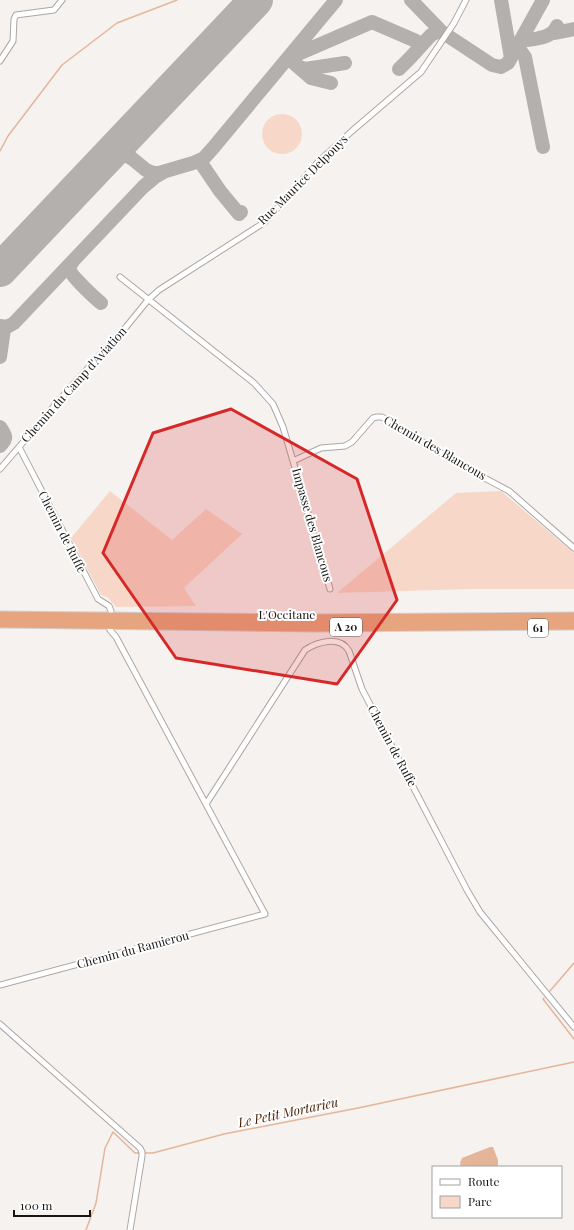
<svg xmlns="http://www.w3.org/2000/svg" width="574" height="1230" viewBox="0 0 574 1230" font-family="'Playfair Display',serif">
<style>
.green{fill:#f7d8c8}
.water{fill:#e5b59a}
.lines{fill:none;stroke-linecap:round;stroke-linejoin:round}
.stream{stroke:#e5b59a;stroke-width:1.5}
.taxiway{stroke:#b3b0ae;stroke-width:14}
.runway{stroke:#b3b0ae;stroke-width:34}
.minor-casing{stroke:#aba7a5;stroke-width:7}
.motorway-casing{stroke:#d1d0d0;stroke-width:11}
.minor{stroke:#fff;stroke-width:5}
.motorway{stroke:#e6a57f;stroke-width:9}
.marked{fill:#d62828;fill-opacity:0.2;stroke:#d62828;stroke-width:3;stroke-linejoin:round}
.labels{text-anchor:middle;stroke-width:4;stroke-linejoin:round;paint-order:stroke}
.shield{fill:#fff;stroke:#5d5c5b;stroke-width:1}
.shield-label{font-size:11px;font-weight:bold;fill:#171615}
.street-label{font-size:12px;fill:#171615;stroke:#fff}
.water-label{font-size:13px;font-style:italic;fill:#471c00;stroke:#fff}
</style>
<rect width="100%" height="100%" fill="#f6f2ef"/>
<path class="green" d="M262 134a20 20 0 1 1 40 0a20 20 0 1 1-40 0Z
M110 491 172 540 206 509 242 534 184 588 196 606 116 607 107 597 101 595 71 538Z
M501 491 574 553V589H472L337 593 456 493Z"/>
<path class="water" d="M490 1147H493L498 1160V1167H461L460 1163 462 1158Z"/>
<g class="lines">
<path class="stream" d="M0 151 8 136 62 65 117 23 177 0
M550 991 574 963
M544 998 543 999 574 1039
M86 1230 96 1203 105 1148 113 1132 135 1153H153L224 1134 358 1108 574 1062"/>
<path class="taxiway" d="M411 0 442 32 492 65 501 67 508 63 543 0
M501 0 511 58
M555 33 574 29
M520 41C532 39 552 39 557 26
M517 46 525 57 543 147
M288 58 311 78 331 83
M292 58H295L298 54 372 22 416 41
M297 66 305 69 345 63
M399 69 410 58 431 35 437 32H442
M143 119 127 137 126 145 129 156 146 170 153 173H159L193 163 204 158 213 148 336 0
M105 159C116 155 123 151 132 159
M193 163 197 162 201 163 220 191 239 214 241 212
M73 261C71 264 69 267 70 270 71 276 96 299 101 303
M0 326 7 327 14 323 143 187 155 177 164 172
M0 357 4 329 7 327
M0 427C6 436 8 438 0 446"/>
<path class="runway" d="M0 270 256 0"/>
<defs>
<path id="minor" d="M0 61 13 41 14 19 16 15 54 10 62 0
M120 277 254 383 273 404 283 427 293 461 321 448 345 446 352 442 373 418 377 417H382L464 467 509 491 574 548
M19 447 98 599 109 606 111 611
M293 461 330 589
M0 469 68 390 126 327 148 300 159 290 265 222 318 162 352 131 421 72 454 23 466 0
M206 804 305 650C317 642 340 635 349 651L362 689 467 890 480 912 574 1027
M0 985 265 914 116 637 110 630
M0 1024 140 1148 142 1152V1156L130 1230"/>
<path id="motorway" d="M0 616 313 619 574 617
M0 623 313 627 574 625"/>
</defs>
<use href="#minor" class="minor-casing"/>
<use href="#motorway" class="motorway-casing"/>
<use href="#minor" class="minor"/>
<use href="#motorway" class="motorway"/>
</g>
<path class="marked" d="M231 409 357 479 397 600 337 684 176 658 103 553 153 433Z"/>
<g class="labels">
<g class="shield">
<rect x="330" y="618" width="32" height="18" rx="3"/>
<rect x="528" y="619" width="20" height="18" rx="3"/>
</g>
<g class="shield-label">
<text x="346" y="631">A 20</text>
<text x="538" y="632">61</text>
</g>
<g class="street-label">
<text transform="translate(303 180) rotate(-45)" y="4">Rue Maurice Delpouys</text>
<text transform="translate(74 385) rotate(-48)" y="4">Chemin du Camp d'Aviation</text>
<text transform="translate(435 448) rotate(30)" y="4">Chemin des Blancous</text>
<text transform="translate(312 525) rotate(74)" y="4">Impasse des Blancous</text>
<text transform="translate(62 532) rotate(63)" y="4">Chemin de Ruffe</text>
<text x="287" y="619">L'Occitane</text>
<text transform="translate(392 746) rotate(62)" y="4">Chemin de Ruffe</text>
<text transform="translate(133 950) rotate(-15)" y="4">Chemin du Ramierou</text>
</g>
<g class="water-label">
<text transform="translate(288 1112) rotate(-12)" y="5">Le Petit Mortarieu</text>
</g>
</g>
<rect x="432" y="1166" width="130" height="52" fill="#ffffff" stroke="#a2a2a1"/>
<rect x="440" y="1179" width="20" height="6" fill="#ffffff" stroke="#a2a2a1"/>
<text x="468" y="1186" font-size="12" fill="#171615">Route</text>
<rect x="440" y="1196" width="20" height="12" fill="#f7d8c8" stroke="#a2a2a1"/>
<text x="468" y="1206" font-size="12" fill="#171615">Parc</text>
<path d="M14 1210v6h76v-6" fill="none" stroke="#171615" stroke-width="2"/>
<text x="20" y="1210" font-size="12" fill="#171615" stroke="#ffffff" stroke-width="3" paint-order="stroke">100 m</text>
</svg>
